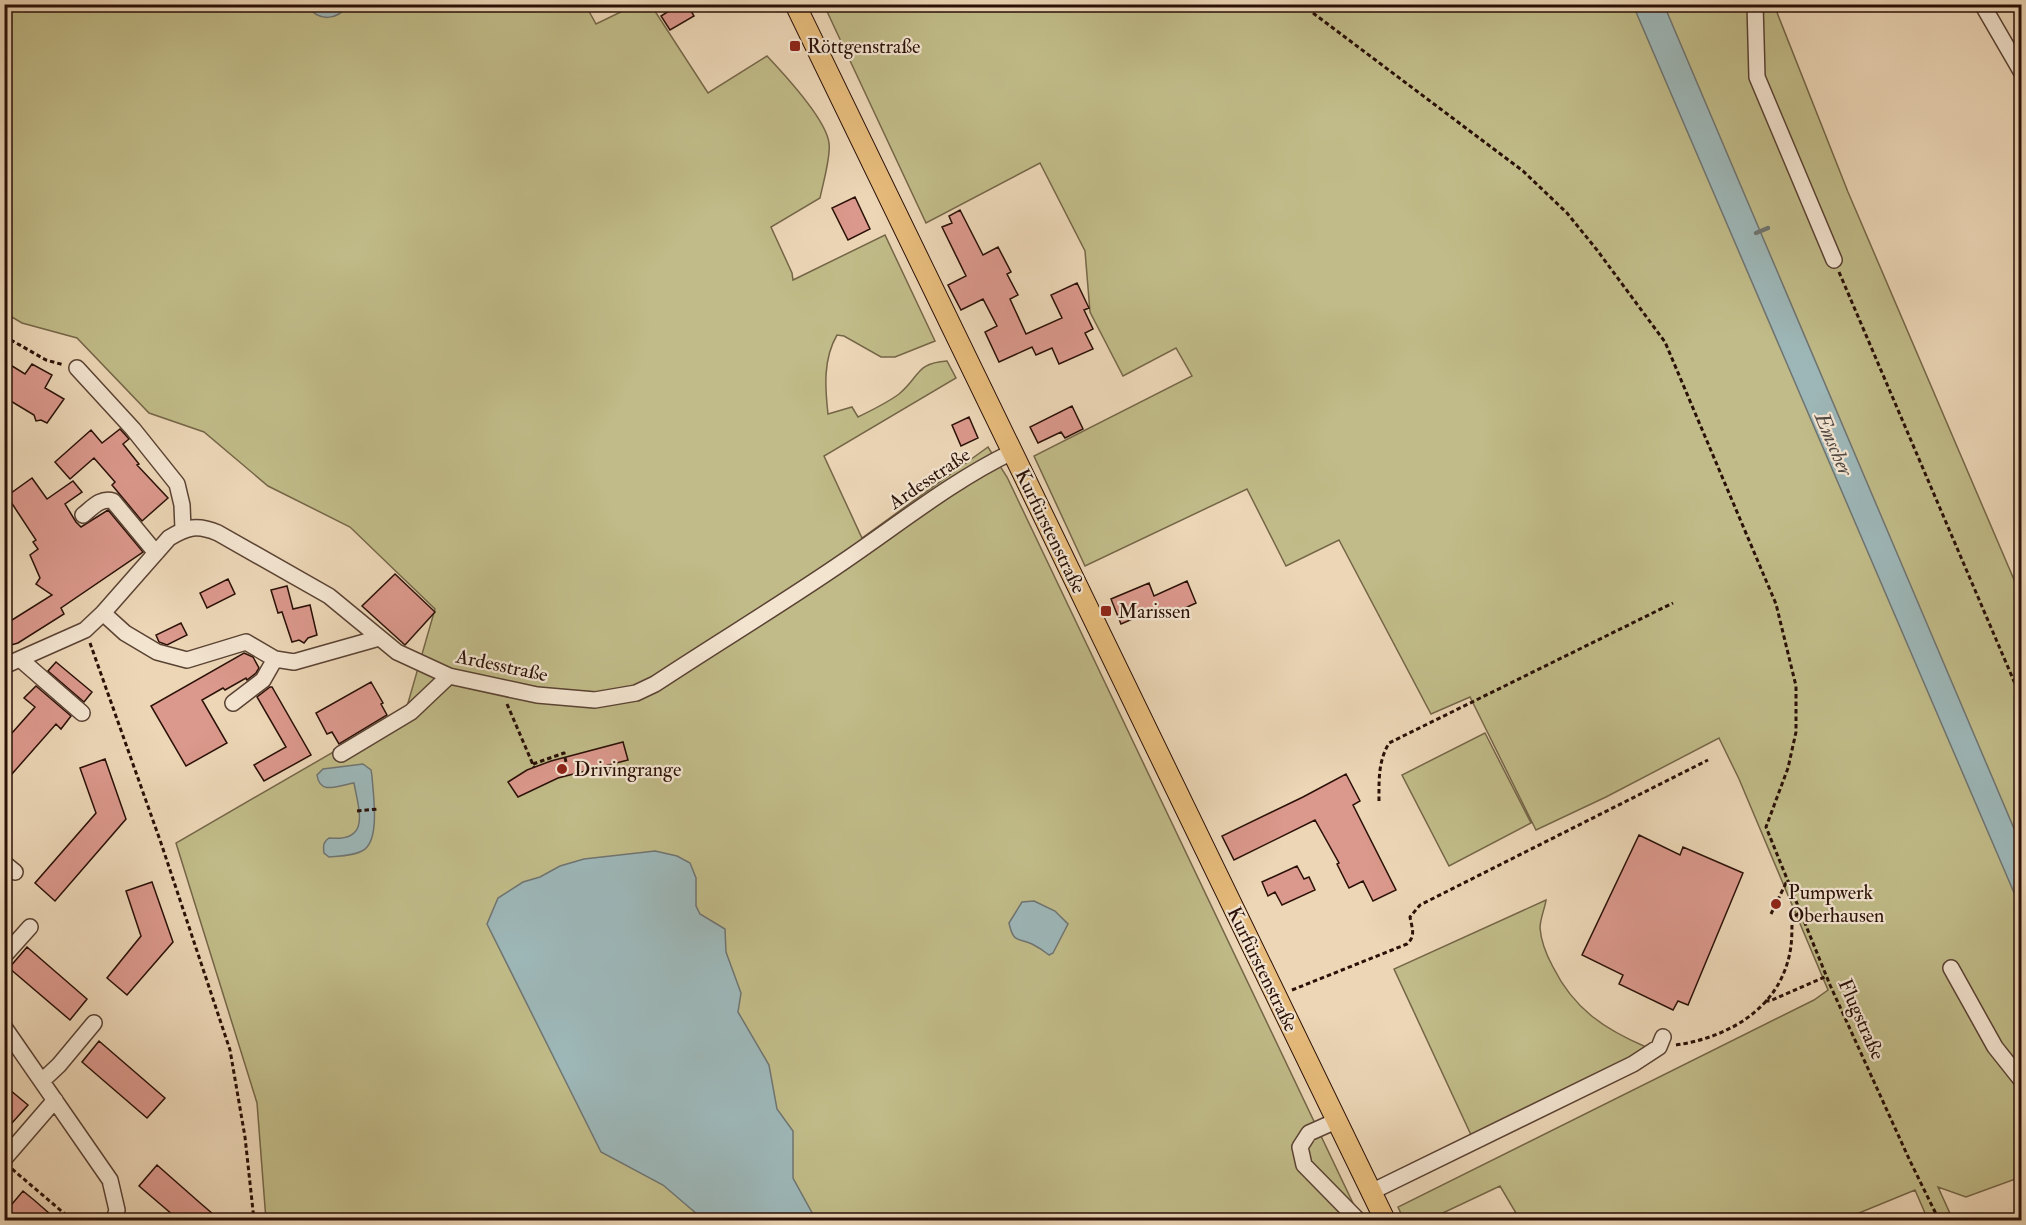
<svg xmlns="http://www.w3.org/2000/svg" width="2026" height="1225" viewBox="0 0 2026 1225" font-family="'IM FELL Double Pica',serif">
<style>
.green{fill:#c0bb88;stroke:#756648;stroke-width:1.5}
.water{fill:#9db7b8;stroke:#6f7471;stroke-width:1.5}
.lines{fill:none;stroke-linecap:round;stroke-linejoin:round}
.stream{stroke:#6f7471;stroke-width:4.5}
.building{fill:#db988c;stroke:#2a1007;stroke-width:1.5}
.minor-casing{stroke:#5a4233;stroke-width:18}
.major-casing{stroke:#2a1007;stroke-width:22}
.path{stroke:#2a1007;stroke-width:3;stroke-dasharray:4.5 3;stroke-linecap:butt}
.minor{stroke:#f3e4d0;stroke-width:15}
.major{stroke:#e6bb7b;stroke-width:20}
.poi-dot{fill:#8f2418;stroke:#f3e4d0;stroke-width:2}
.labels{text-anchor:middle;stroke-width:4.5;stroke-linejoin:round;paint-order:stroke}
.poi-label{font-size:20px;fill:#2a1007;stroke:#f3e4d0;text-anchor:start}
.street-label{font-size:20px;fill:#2a1007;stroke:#f3e4d0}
.water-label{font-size:21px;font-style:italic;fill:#524a45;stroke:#f3e4d0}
</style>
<rect width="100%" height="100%" fill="#ecd6b6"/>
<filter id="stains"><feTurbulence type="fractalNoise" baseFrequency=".00333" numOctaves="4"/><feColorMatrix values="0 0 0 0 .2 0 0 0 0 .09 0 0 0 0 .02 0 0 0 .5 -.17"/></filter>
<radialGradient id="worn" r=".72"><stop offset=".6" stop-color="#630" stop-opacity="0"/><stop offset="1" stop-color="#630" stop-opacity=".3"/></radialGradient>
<path class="green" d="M585 4 596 24 635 5H651L708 93 767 56C784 74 826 119 829 143 831 157 823 183 820 198L771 227 792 273 793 280 885 235 935 341 895 357H881L844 336 837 335C823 359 825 387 828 414L852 407 858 417C872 410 887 403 899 394 920 377 915 363 947 361L956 378 824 456 862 538 988 447 1007 477 1361 1220H266L257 1103 176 843 406 710 435 609 350 527 268 486 204 432 149 413 77 338 22 323 5 313V5Z
M824 5H1774L1848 192 2021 596V1177L1966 1197 1938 1187 1953 1220H1928L1915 1190 1842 1220H1520L1500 1186 1428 1220H1404L1398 1207 1814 1000 1828 990 1739 779 1719 738 1606 797 1536 830 1470 697 1431 714 1339 540 1286 566 1247 489 1085 566 1034 456 1192 376 1176 348 1123 376 1090 312 1085 251 1040 163 926 223Z
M1485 733 1531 823 1449 866 1402 775Z
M1546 900C1545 908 1540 919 1540 928 1541 941 1547 956 1553 967 1574 1009 1604 1029 1646 1047L1632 1058 1472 1137 1394 969Z"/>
<path class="water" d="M307 5H348C337 21 318 22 307 5Z
M1633 5H1664L2021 845V909Z
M363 764 371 770 372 776C373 794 381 842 362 851 353 856 339 856 329 857L324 853C323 846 323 842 329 838 371 842 359 811 354 783 339 785 320 796 317 775L323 769Z
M655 851 677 856 690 863 696 878V906L700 914 725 929 726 952 741 993 738 1012 769 1065 777 1109 793 1131V1178L816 1220H704L663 1185 601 1152 487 924 498 898 523 882 540 877 560 866 584 859Z
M1034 901 1055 911 1068 924 1053 953 1049 955C1044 951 1038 947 1032 944 1017 938 1013 942 1009 923L1022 902Z"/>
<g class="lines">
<path class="stream" d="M1756 233 1768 228"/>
</g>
<path class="building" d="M680 4H687L694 16 670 30 661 16Z
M855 197 870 229 848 240 832 208Z
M960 210 983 255 998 247 1011 272 1007 274 1018 295 1010 299 1026 334 1062 318 1051 295 1077 283 1089 308 1084 310 1093 329 1085 333 1093 349 1059 364 1052 348 1036 355 1032 347 999 362 985 332 997 326 983 299 961 310 948 285 966 276 942 227 952 223 949 216Z
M4 361 25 374 32 364 52 375 45 388 64 399 47 423 41 420 36 421 34 415 4 397Z
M1072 406 1083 429 1065 438 1061 432 1038 443 1030 427Z
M969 417 978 438 961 446 952 425Z
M120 429 129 439 123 444 139 464 137 465 168 498 142 521 112 485 115 482 94 458 70 479 55 462 91 430 102 443Z
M32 478 47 499 73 481 82 492 65 504 76 522 81 527 108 510 143 552 61 608 64 614 18 643 4 647V625L52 595 36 584 40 578 30 555 38 549 33 542 36 540 7 496Z
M395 574 435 612 405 645 362 606Z
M228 579 235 594 207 608 200 593Z
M1187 581 1196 603 1163 618 1158 608 1121 624 1111 599 1149 583 1154 596Z
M287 586 293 609 310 605 317 635 308 638 304 643 299 640 292 642 282 612 278 613 271 590Z
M181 623 187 635 167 645 159 642 156 635Z
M244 653 253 657 259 668 256 673 247 680 246 678 225 690 223 688 202 700 227 743 186 766 151 706Z
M56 662 92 692 84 702 48 671Z
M371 682 383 703 381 704 387 715 339 744 332 732 327 734 316 713Z
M36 686 71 716 61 729 56 724 4 783V742L35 707 24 698Z
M270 687H272L311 755 264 781 254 765 286 747 257 697Z
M623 742 628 760 558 778 518 797 508 782 527 770 551 761Z
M105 759 126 819 55 901 35 883 96 813 80 768Z
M1346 774 1360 801 1353 805 1396 890 1373 901 1363 881 1349 888 1337 864 1339 863 1315 820 1234 860 1222 836 1303 797Z
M1639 835 1680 855 1683 847 1743 873 1688 1005 1678 1001 1673 1010 1619 984 1623 975 1582 955Z
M1297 866 1304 879 1309 877 1315 890 1282 905 1275 892 1268 896 1262 882Z
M152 882 173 942 127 995 107 978 141 936 126 891Z
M27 947 87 999 70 1020 9 968Z
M99 1041 165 1098 147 1118 82 1062Z
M4 1085 28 1105 12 1123 4 1117Z
M157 1165 199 1202 221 1221H180L139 1186Z
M23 1191 34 1200 58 1221H19L7 1210Z"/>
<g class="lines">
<defs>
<path id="minor" d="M1755 4 1757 77 1834 260
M1982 4 2022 73
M77 368 133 429 177 484 182 505 183 529
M83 515C92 508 101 497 113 501L156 553
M103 613 125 633 157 652 187 660 246 642 275 659 294 662 379 638
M20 659 82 713
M4 666 85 630 103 613 169 538C187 527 197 524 218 533L329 596 397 652 449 676 537 695 595 700 636 693 655 684C717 643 782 604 843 562 899 524 952 481 1012 452
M233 703 263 680 275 659
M341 754 411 712 449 676
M4 863 15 872
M4 956 30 927
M1951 968 1995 1047 2022 1081
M4 1027 110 1180 117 1210 114 1220
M42 1081 59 1065 94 1023
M1336 1121 1309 1133 1300 1147 1304 1165 1358 1220
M4 1159 55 1100
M1371 1192 1633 1064 1659 1047 1663 1037"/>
<path id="major" d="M795 4 1385 1220"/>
</defs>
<use href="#minor" class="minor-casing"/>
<use href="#major" class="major-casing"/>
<path class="path" d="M1301 4 1523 171 1567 213 1597 250 1665 342 1776 604 1796 686V732L1788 768 1766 827 1830 985 1910 1161 1939 1220
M1839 272 2022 700
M4 336 46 360 64 365
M90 643 161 843 230 1050 245 1137 254 1220
M507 704 534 767
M533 764 564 753 566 762
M1379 801C1379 780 1378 762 1389 743L1673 603
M357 811 378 809
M1771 914 1786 883 1790 882
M1292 990 1407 944C1416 936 1412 928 1410 917L1420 905 1708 760
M1765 1001H1770L1827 976
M1676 1045C1731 1037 1783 1006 1791 946 1792 937 1792 927 1792 918L1801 912
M12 1169 72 1220"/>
<use href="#minor" class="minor"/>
<use href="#major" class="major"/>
</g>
<g class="poi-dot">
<rect x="789" y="40" width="12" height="12" rx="3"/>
<rect x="1100" y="605" width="12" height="12" rx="3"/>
<circle cx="562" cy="769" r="6"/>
<circle cx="1776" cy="904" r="6"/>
</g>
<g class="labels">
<g class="poi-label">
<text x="807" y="53">Röttgenstraße</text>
<text x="1118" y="618">Marissen</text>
<text x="574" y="776">Drivingrange</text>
<text x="1788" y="899">Pumpwerk<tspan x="1788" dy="23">Oberhausen</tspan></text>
</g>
<g class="street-label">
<text transform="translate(929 478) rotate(-34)" y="7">Ardesstraße</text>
<text transform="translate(1051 531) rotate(64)" y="7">Kurfürstenstraße</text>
<text transform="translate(502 665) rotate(12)" y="7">Ardesstraße</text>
<text transform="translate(1263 969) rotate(64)" y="7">Kurfürstenstraße</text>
<text transform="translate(1862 1019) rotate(66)" y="7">Flugstraße</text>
</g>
<g class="water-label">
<text transform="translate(1834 444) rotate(67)" y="7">Emscher</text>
</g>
</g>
<rect width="2026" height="1225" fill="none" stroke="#ecd6b6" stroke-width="24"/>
<rect x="6" y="6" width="2014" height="1213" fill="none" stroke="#2a1007" stroke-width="3"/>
<rect x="12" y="12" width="2002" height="1201" fill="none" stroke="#2a1007" stroke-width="1.5"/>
<rect width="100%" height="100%" filter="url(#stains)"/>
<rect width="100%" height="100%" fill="url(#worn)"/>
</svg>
